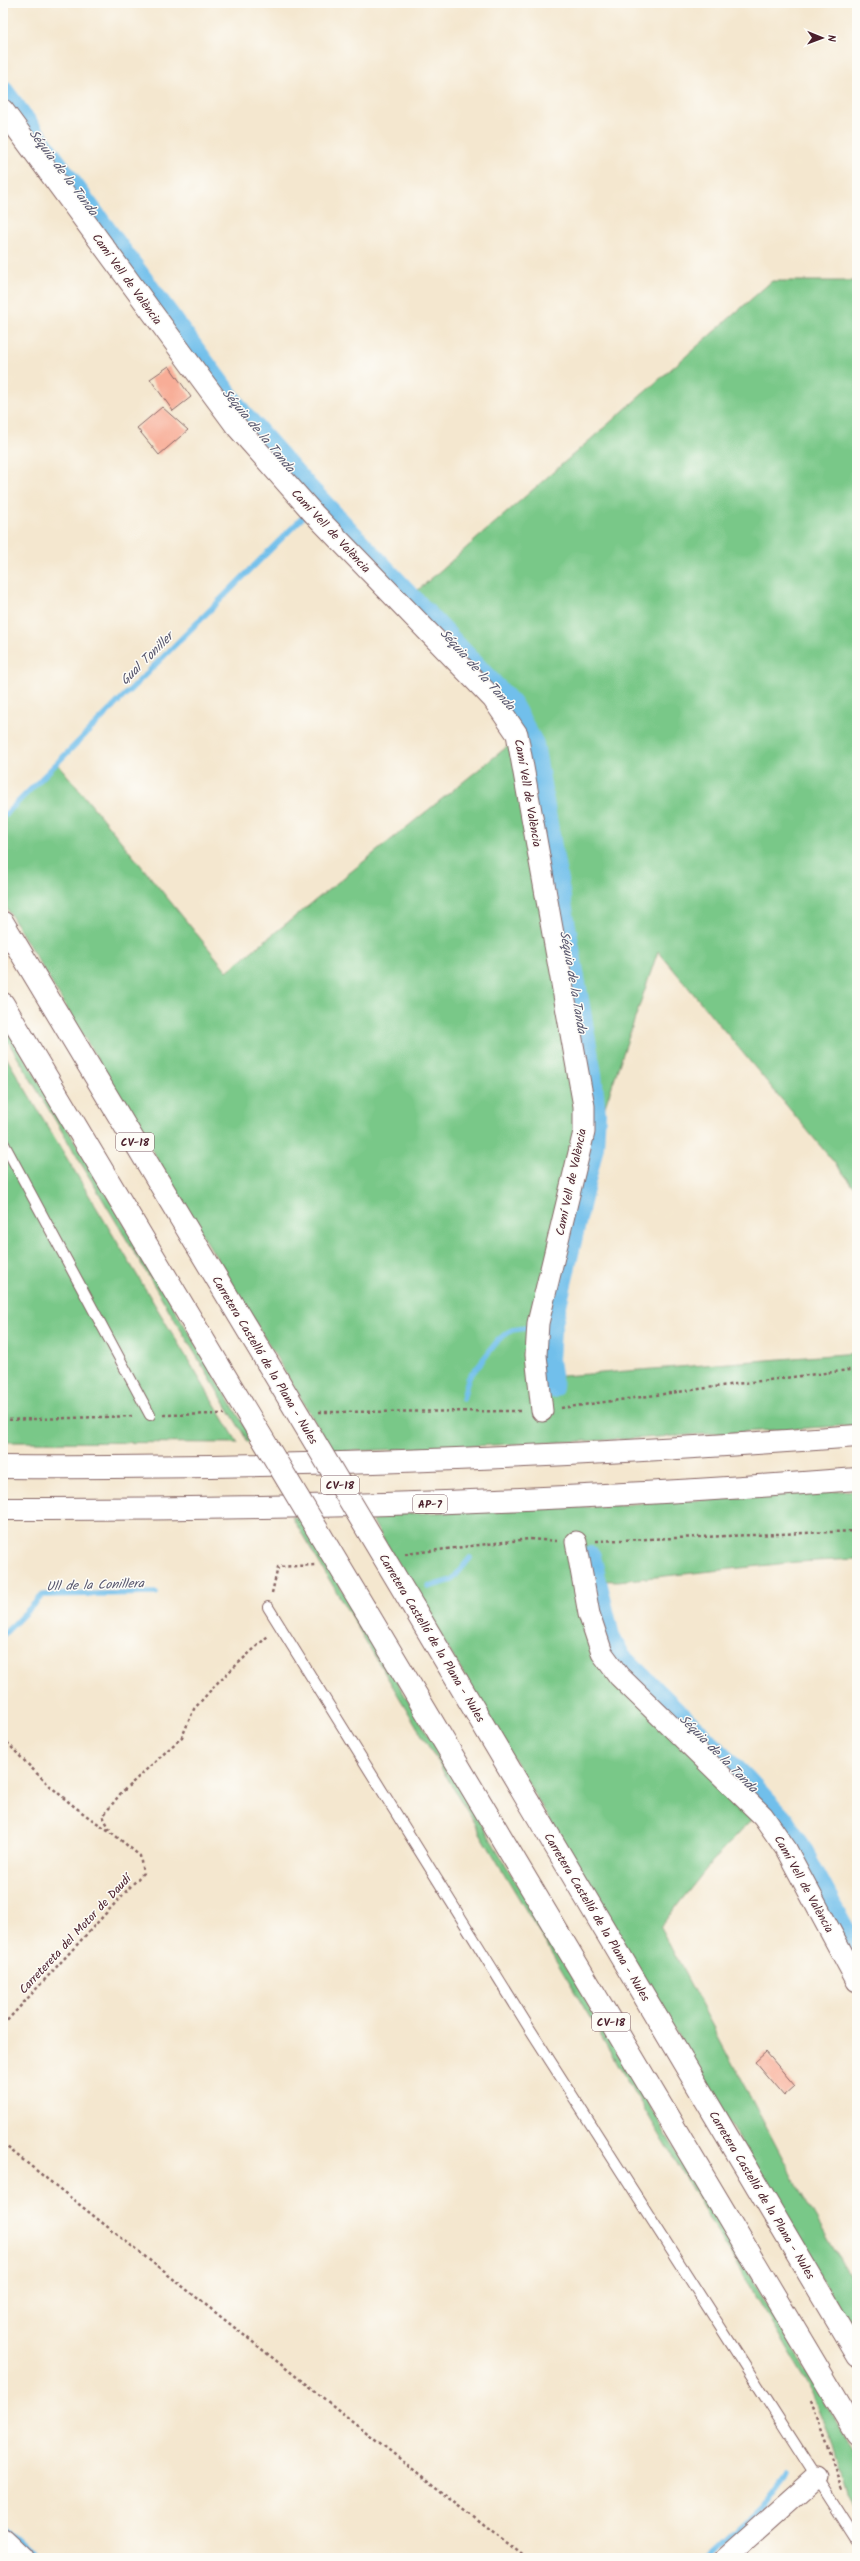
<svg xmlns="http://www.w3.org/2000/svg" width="860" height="2561" viewBox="0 0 860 2561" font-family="Kalam,sans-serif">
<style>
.green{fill:#79c888;stroke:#62745a}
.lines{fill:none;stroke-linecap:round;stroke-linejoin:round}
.stream{stroke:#71bfeb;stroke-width:5.5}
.canal{stroke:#71bfeb;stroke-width:20}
.building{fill:#f8ad97}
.service-casing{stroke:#866564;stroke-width:12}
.minor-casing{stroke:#866564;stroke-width:23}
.primary-casing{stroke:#866564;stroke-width:24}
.motorway-casing{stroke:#866564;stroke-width:24}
.path{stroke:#866564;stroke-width:2.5;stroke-dasharray:3 3;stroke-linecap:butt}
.service{stroke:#fff;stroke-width:10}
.minor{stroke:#fff;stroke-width:21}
.primary{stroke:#fff;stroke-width:22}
.motorway{stroke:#fff;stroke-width:22}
.primary-bridge-casing{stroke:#866564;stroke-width:24;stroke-linecap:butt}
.primary-bridge{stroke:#fff;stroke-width:22}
.labels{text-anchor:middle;stroke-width:3;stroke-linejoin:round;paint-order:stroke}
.shield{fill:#fdfcf7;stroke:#806168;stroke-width:1}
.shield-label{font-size:11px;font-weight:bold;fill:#4a1f2b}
.street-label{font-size:12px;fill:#4a1f2b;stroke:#fdfcf7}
.water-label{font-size:13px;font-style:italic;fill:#58576e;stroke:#fdfcf7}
</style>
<rect width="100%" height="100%" fill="#fdfcf7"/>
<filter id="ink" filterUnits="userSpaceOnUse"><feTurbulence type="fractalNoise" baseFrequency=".025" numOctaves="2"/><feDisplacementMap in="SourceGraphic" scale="8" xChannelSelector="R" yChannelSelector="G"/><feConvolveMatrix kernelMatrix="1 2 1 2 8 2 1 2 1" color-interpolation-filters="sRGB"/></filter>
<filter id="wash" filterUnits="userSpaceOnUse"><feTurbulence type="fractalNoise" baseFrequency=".012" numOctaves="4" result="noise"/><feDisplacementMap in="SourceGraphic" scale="16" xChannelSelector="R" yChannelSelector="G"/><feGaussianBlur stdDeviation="0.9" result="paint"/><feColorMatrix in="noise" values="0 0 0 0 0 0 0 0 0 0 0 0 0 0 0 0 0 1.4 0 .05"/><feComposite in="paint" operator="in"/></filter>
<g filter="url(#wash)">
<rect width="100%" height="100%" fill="#f4e7cf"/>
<path class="green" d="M772 281H857V1190L658 951 601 1118 584 1132 518 734 402 604Z
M517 734 584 1107 537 1378 857 1353V1425L609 1440 333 1452 3 902V813L6 816 58 764 227 971 508 746Z
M3 1021 254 1442H248L3 1033Z
M3 1052 238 1443 3 1442Z
M857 1490V1559L797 1562 618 1581 584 1580 601 1653 758 1812 711 1863 660 1927 798 2187 857 2289V2338L369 1515 587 1507Z
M292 1517H299L857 2456V2509L847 2492 831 2438 808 2384Z"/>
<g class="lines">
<path class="stream" d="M5 815 303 517
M463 1399 468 1379 499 1339 512 1330 526 1328
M428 1587 452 1580 470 1558
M3 1635 43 1595 156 1593
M3 2526 38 2558
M708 2558 764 2505 788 2472"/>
<path class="canal" d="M3 90 242 413 306 485 512 704 534 744 592 1074 596 1113 594 1146 551 1331 549 1360 553 1388
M591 1556 610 1636 621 1657 747 1780 783 1819 798 1842 857 1952"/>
</g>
<g id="blocks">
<path class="building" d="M169 366 191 397 173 411 150 379Z
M162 407 188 430 159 455 137 428Z
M766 2052 795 2086 784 2096 755 2062Z"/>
</g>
</g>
<g filter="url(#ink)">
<use href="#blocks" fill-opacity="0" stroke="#866564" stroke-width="1"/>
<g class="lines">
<defs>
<path id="service" d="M3 1142 150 1415
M268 1607 528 2026 857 2541"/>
<path id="minor" d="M3 110 236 426 314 514 493 699 517 734 584 1106V1132L538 1323 536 1355 542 1411
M576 1542 589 1614 602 1653 619 1676 763 1816 786 1849 857 1981
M3 2540 22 2558
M725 2558 816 2477"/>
<path id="primary" d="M3 923 267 1362
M3 1004 219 1366
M414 1608 857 2355
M365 1609 857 2434"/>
<path id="motorway" d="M3 1467C288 1469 573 1457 857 1436
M3 1509C288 1510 573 1501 857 1479"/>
</defs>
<use href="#service" class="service-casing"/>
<use href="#minor" class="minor-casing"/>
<use href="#primary" class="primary-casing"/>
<use href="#motorway" class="motorway-casing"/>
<path class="path" d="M561 1408 736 1384 857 1369
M319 1412 522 1411
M163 1415 224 1414
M3 1420 134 1416
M596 1541 857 1531
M405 1554 529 1539 557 1541
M272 1593 278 1567 315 1565
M3 1738C38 1776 66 1804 111 1832
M3 2025 143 1873 140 1856 111 1832 103 1816 121 1793 182 1737 194 1709 219 1681 269 1635
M3 2144 525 2558
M811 2401 842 2489"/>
<use href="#service" class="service"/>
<use href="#minor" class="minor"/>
<use href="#primary" class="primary"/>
<use href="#motorway" class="motorway"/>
<defs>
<path id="primary-bridge" d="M267 1362 414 1608
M219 1366 365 1609"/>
</defs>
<use href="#primary-bridge" class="primary-bridge-casing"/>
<use href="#primary-bridge" class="primary-bridge"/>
</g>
</g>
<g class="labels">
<g class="shield">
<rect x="116" y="1133" width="38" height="18" rx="3"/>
<rect x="321" y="1476" width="38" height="18" rx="3"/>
<rect x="413" y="1495" width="34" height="18" rx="3"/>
<rect x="592" y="2013" width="38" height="18" rx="3"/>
</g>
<g class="shield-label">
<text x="135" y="1146">CV-18</text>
<text x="340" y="1489">CV-18</text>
<text x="430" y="1508">AP-7</text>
<text x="611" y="2026">CV-18</text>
</g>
<g class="street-label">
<text transform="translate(127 279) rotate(54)" y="4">Camí Vell de València</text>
<text transform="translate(331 531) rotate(47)" y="4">Camí Vell de València</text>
<text transform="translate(528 793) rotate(80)" y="4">Camí Vell de València</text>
<text transform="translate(571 1182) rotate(-78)" y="4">Camí Vell de València</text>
<text transform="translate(265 1360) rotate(59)" y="4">Carretera Castelló de la Plana - Nules</text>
<text transform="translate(432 1638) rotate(59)" y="4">Carretera Castelló de la Plana - Nules</text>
<text transform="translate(804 1884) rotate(61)" y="4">Camí Vell de València</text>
<text transform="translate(597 1917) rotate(59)" y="4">Carretera Castelló de la Plana - Nules</text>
<text transform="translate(75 1934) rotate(-47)" y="4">Carretereta del Motor de Daudí</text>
<text transform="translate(762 2195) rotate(59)" y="4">Carretera Castelló de la Plana - Nules</text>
</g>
<g class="water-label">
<text transform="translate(64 172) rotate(53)" y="5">Séquia de la Tanda</text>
<text transform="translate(259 430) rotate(50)" y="5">Séquia de la Tanda</text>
<text transform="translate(146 658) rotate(-45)" y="5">Gual Toniller</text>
<text transform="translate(478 669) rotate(48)" y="5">Séquia de la Tanda</text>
<text transform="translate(574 982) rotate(80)" y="5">Séquia de la Tanda</text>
<text transform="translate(95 1584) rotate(-2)" y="5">Ull de la Conillera</text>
<text transform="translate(719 1753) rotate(45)" y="5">Séquia de la Tanda</text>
</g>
</g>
<rect width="860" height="2561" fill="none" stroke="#fdfcf7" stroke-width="16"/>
<g transform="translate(822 38) rotate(91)" stroke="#fdfcf7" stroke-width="3" paint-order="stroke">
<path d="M0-3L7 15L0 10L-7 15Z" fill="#4a1f2b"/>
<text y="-6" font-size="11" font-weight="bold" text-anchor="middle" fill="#4a1f2b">N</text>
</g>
</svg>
